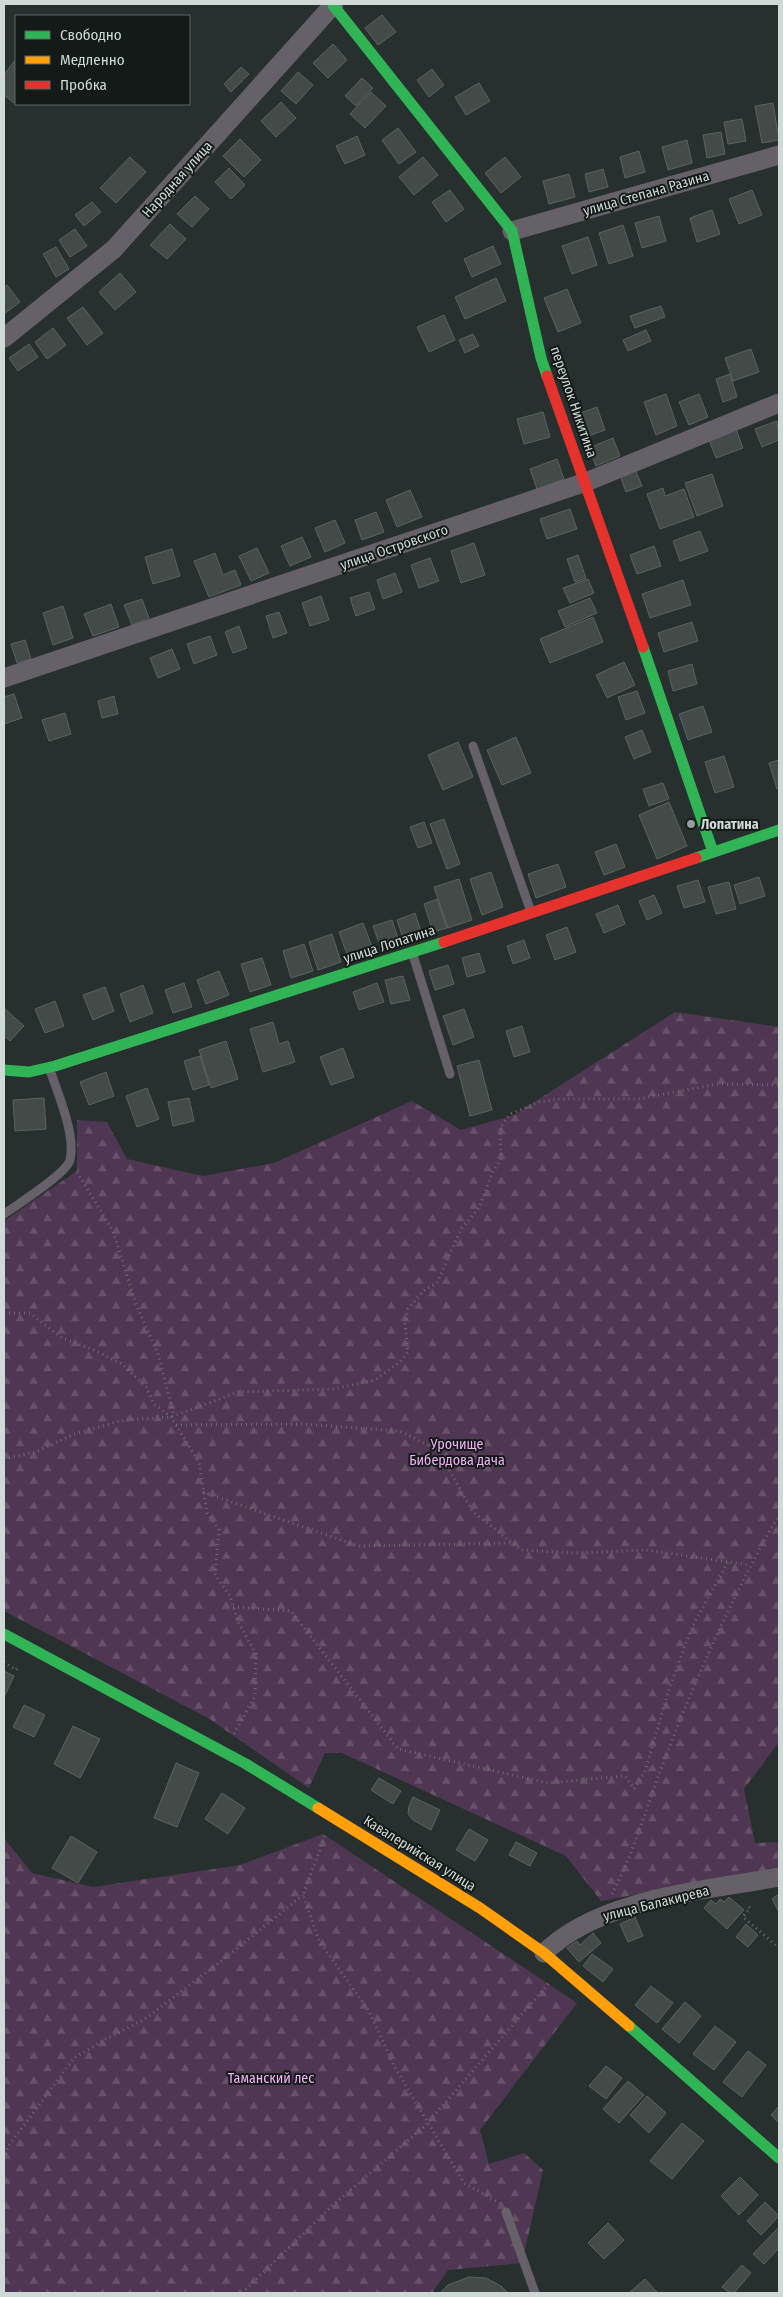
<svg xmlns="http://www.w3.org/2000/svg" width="783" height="2297" viewBox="0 0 783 2297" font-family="'Fira Sans Condensed',sans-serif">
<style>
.forest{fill:url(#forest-firs)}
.building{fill:#444a48;stroke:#5b6260}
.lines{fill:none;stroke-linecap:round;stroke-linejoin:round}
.path{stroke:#6c6c6f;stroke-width:3;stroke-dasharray:1 4;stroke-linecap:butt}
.lane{stroke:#666168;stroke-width:9}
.street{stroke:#666168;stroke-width:19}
.fast{stroke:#30b455;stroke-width:11}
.slow{stroke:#ff9f0a;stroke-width:11}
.jam{stroke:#e5322d;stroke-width:11}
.poi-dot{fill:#959e9c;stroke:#131a18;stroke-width:2}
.labels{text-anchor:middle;stroke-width:4;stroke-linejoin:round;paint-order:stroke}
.street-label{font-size:14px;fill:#cfd9d6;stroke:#131a18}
.poi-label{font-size:14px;font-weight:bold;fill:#cfd9d6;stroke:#131a18;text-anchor:start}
.park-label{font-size:14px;fill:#f4b1f9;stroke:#131a18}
</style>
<defs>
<pattern id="forest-firs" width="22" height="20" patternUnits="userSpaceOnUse" patternTransform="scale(1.25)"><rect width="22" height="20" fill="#4f3652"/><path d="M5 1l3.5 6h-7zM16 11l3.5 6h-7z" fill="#67526a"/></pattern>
</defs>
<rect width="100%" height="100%" fill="#28302f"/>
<path class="forest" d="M675 1012 779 1027V1742L744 1789 755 1843 779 1842V1869L601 1901 566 1856 342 1753H325L309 1788 208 1718 4 1611V1221L77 1171V1120L107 1122 127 1159 203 1176 274 1163 412 1101 461 1130 514 1115Z
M323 1834 577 2003 480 2130 489 2164 524 2153 543 2170 522 2263 448 2270 432 2293H4V1838L32 1873 93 1887 240 1865Z"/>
<path class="building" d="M382 15 396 32 378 45 365 28Z
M333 44 347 60 328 78 313 63Z
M15 60 16 100 14 103 4 95V75Z
M241 67 249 74 231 92 224 84Z
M432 69 444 85 429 97 417 80Z
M298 72 313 85 296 104 281 91Z
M362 78 373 88 356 106 345 96Z
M479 83 490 101 466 115 455 97Z
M371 92 386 106 365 128 350 114Z
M281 102 296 118 276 137 261 121Z
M773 103 779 140 762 143 755 106Z
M742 119 746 141 728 144 724 122Z
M398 128 416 152 399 164 382 140Z
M721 132 725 154 707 158 703 135Z
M357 136 365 155 345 164 336 146Z
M240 139 261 160 244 177 223 156Z
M687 140 692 163 668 170 662 147Z
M639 151 645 172 625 178 620 157Z
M130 157 146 172 116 203 100 188Z
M423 157 438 175 414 195 399 177Z
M505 157 521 177 501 193 485 173Z
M229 168 245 185 231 199 215 182Z
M603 169 608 187 589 192 585 174Z
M569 174 575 197 549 204 543 181Z
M450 190 464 209 446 222 432 202Z
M752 190 762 215 739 224 729 199Z
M195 196 209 209 192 227 177 214Z
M92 202 101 212 84 226 75 215Z
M712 210 720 234 697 242 690 218Z
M659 216 666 241 642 248 635 223Z
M170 224 186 239 167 259 150 245Z
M623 225 633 256 609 264 599 233Z
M75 229 87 246 70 257 59 240Z
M588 237 597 265 572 274 562 246Z
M493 246 501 264 472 277 464 259Z
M56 247 69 269 56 277 43 254Z
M120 273 136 292 115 310 99 292Z
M496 278 506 301 465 319 455 297Z
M7 285 20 302 4 314V287Z
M567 289 581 323 558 332 544 298Z
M661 306 665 317 635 328 630 316Z
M83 307 103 333 87 345 67 318Z
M444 315 455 340 429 352 417 327Z
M53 328 66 345 47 359 35 342Z
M646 330 651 341 628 351 623 340Z
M473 334 479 346 465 353 459 340Z
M29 344 38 357 18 371 9 358Z
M751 349 759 372 733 381 725 358Z
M730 374 737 397 723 402 716 379Z
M666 394 677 426 656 435 644 402Z
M699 394 708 417 689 425 679 402Z
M597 407 605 430 583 438 575 415Z
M543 412 550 437 524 444 517 419Z
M777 421 779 440 762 447 755 429Z
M736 429 743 448 716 458 709 440Z
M613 438 620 456 596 466 589 448Z
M557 459 564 479 537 489 530 469Z
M635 469 642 486 626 492 620 475Z
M712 474 723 506 697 516 685 483Z
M663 488 665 496 684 489 694 517 660 529 647 494Z
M410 490 422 517 397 527 386 500Z
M570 509 577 529 547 539 540 519Z
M376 512 384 532 362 540 355 520Z
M335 520 345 543 325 552 315 528Z
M700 531 708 551 680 561 673 541Z
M302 537 311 557 290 566 281 546Z
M474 543 485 575 461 583 451 551Z
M654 546 661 566 637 574 630 555Z
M257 548 269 573 251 581 239 556Z
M172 549 180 576 153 584 145 557Z
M215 553 223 575 235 570 241 585 209 597 194 561Z
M578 555 586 578 575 582 567 559Z
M430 558 439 581 419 588 411 565Z
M395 573 402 592 383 599 377 580Z
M588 579 594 593 570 603 563 588Z
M683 580 691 605 650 618 642 594Z
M369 592 375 609 356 616 350 598Z
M321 596 329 620 310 626 302 603Z
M590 598 597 613 565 627 558 611Z
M142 599 149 618 132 625 124 605Z
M111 604 119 627 93 636 84 614Z
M63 606 73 638 53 645 43 613Z
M279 612 287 633 273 638 266 616Z
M593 617 603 642 550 663 540 639Z
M692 622 698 641 664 652 658 633Z
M239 626 247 648 233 653 225 632Z
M210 636 217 655 194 664 187 644Z
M25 640 31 659 17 663 11 644Z
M172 649 180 669 158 678 150 658Z
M624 662 635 685 607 698 596 675Z
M692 664 697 684 673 691 668 671Z
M637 691 645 713 626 720 618 697Z
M14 694 22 718 4 724V697Z
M114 696 118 714 102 718 98 701Z
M703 706 712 732 688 740 679 714Z
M65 713 71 734 49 741 42 720Z
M642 730 651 752 634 759 625 737Z
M516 737 531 773 502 785 487 750Z
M458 742 473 777 443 790 428 755Z
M724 756 734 787 715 793 705 762Z
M779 760V788L777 789 769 763Z
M663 783 669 799 649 806 643 789Z
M669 802 687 846 657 859 639 815Z
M444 819 460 864 447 869 430 824Z
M424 822 432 843 418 848 410 827Z
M616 844 625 867 604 875 595 852Z
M558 864 566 887 536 898 528 874Z
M491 872 503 907 482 915 470 879Z
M759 877 765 896 740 904 734 885Z
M459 879 472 920 448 928 434 887Z
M698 880 705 902 684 908 677 886Z
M729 882 736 909 716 914 708 887Z
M654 895 662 913 647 920 639 901Z
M437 899 447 928 433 932 424 904Z
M618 905 625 924 604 933 596 914Z
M415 913 422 934 404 941 397 920Z
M392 920 399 941 381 948 373 926Z
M363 923 374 952 349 960 339 932Z
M567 927 576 952 555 960 546 935Z
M332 934 341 962 318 970 309 942Z
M524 940 530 958 513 964 507 946Z
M304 944 313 971 291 978 283 951Z
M479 953 485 972 467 977 462 958Z
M262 958 271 985 250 992 241 964Z
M448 965 454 984 435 990 429 971Z
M219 971 229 995 206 1004 197 980Z
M403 976 410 1000 391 1004 385 980Z
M184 983 192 1007 173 1013 165 990Z
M377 983 384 1002 359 1010 353 992Z
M143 985 153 1013 130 1022 120 994Z
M105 987 114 1011 93 1020 83 995Z
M55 1001 64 1026 45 1033 35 1009Z
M4 1008 24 1026 10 1041 4 1036Z
M464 1009 474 1037 453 1045 443 1016Z
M273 1022 279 1044 288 1041 295 1062 263 1072 250 1029Z
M522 1026 530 1052 514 1057 506 1031Z
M226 1041 238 1079 211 1088 199 1050Z
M343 1048 354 1077 331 1085 320 1057Z
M200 1056 209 1085 193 1090 184 1061Z
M479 1060 492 1110 470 1116 457 1066Z
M106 1072 114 1096 89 1105 80 1082Z
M147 1088 159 1119 137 1127 126 1096Z
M44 1098 46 1129 15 1131 13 1100Z
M189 1098 194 1121 173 1126 168 1102Z
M4 1671 14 1676 4 1697Z
M24 1705 45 1715 34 1737 13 1727Z
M73 1726 100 1739 80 1778 54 1764Z
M176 1763 199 1773 177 1827 154 1818Z
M379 1778 401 1791 393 1804 371 1790Z
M222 1793 245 1808 228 1834 205 1819Z
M413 1797 440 1810 431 1830 413 1820 408 1814 409 1806Z
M469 1829 488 1840 475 1861 456 1850Z
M71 1836 97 1852 78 1883 52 1868Z
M516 1842 537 1853 530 1866 509 1855Z
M779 1894V1912L772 1899Z
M729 1897 744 1910 727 1929 704 1908 711 1900 716 1904 720 1899 724 1902Z
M635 1917 643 1936 628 1942 620 1924Z
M746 1924 758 1935 748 1947 736 1937Z
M593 1933 601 1943 579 1962 567 1948 577 1941 580 1945Z
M592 1954 613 1969 603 1982 583 1966Z
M651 1986 673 2003 657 2023 635 2005Z
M685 2002 701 2016 679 2043 662 2029Z
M715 2026 736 2042 714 2070 693 2054Z
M748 2051 766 2065 742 2097 723 2082Z
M606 2066 622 2078 606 2099 589 2086Z
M628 2081 644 2095 619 2123 603 2109Z
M647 2096 666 2113 649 2133 630 2115Z
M779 2106V2123L771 2115Z
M682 2123 704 2141 672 2179 650 2161Z
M740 2177 758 2195 739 2215 721 2196Z
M765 2202 779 2216 761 2235 747 2221Z
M608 2223 624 2240 604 2259 588 2243Z
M779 2227V2248L764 2264 753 2254Z
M742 2265 751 2273 734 2293H730L722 2287Z
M469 2277 486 2278 501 2286 508 2293H440L448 2285Z
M645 2279 658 2293H629Z"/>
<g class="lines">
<path class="path" d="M77 1172 113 1231 137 1307 158 1354 174 1416
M4 1313H30L62 1338 92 1349 122 1364 146 1387 154 1404 171 1417 199 1462 207 1513 219 1530 215 1575 230 1596 238 1622 256 1654 255 1696 234 1734
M176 1425 303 1424 400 1431 439 1451 472 1511 521 1550 576 1553 646 1550 750 1565
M4 1459 36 1452 74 1434 124 1420 171 1417 238 1392 333 1389 375 1380 400 1362 408 1352 405 1324 408 1309 423 1291 437 1283 461 1229 479 1208 492 1173 501 1159 500 1128 510 1114 539 1102 558 1099H638L717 1084 779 1085
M203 1492 358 1546 513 1543
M233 1607 291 1611 398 1749 548 1783 625 1776 634 1789 645 1772 669 1689 692 1627 728 1562
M4 1662 16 1670 19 1666
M325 1836 303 1895 319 1941 369 2011 394 2066 464 2183 500 2203
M612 1894C635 1850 648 1802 666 1756 698 1673 734 1592 779 1515
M749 1907 750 1908 743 1917 779 1948
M4 2159 7 2148 74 2058 106 2039 145 2019 224 1959 303 1895
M242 2293 333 2205 425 2126 549 1983"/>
<path class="lane" d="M473 746 531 912
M413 955 450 1074
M4 1214C17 1205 67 1173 70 1160 76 1135 58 1094 50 1070
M506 2212 535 2293"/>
<path class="street" d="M512 231 779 155
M4 338 114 249 334 4
M4 678 586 482 779 403
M544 1953C600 1898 704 1891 779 1877"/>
<path class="fast" d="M333 5 512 231 541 358 547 376
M643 647 713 852
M696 858 779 830
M4 1070 29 1072 55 1066 444 942
M4 1634 246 1764 318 1808
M629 2026 779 2158"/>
<path class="slow" d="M318 1808 480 1908 544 1953 629 2026"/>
<path class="jam" d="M547 376 643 647
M444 942 696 858"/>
</g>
<circle class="poi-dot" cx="691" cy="824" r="5"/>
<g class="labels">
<g class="street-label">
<text transform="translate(177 179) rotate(-48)" y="5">Народная улица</text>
<text transform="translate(646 193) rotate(-16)" y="5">улица Степана Разина</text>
<text transform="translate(574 402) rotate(71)" y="5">переулок Никитина</text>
<text transform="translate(394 547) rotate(-19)" y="5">улица Островского</text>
<text transform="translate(389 944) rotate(-18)" y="5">улица Лопатина</text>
<text transform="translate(420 1853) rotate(32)" y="5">Кавалерийская улица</text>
<text transform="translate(656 1903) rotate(-14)" y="5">улица Балакирева</text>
</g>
<g class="poi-label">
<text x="701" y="829">Лопатина</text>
</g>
<g class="park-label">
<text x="457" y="1449">Урочище<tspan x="457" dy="16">Бибердова дача</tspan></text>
<text x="271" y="2083">Таманский лес</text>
</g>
</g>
<rect width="783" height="2297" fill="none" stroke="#cfd9d6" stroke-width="10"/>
<rect x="15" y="15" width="175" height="90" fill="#131a18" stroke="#5e6664"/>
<rect x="25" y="31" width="25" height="8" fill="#30b455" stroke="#5e6664"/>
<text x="60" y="40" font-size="15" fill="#cfd9d6">Свободно</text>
<rect x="25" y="56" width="25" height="8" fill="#ff9f0a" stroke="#5e6664"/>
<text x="60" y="65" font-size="15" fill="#cfd9d6">Медленно</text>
<rect x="25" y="81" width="25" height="8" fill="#e5322d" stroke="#5e6664"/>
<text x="60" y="90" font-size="15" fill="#cfd9d6">Пробка</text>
</svg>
